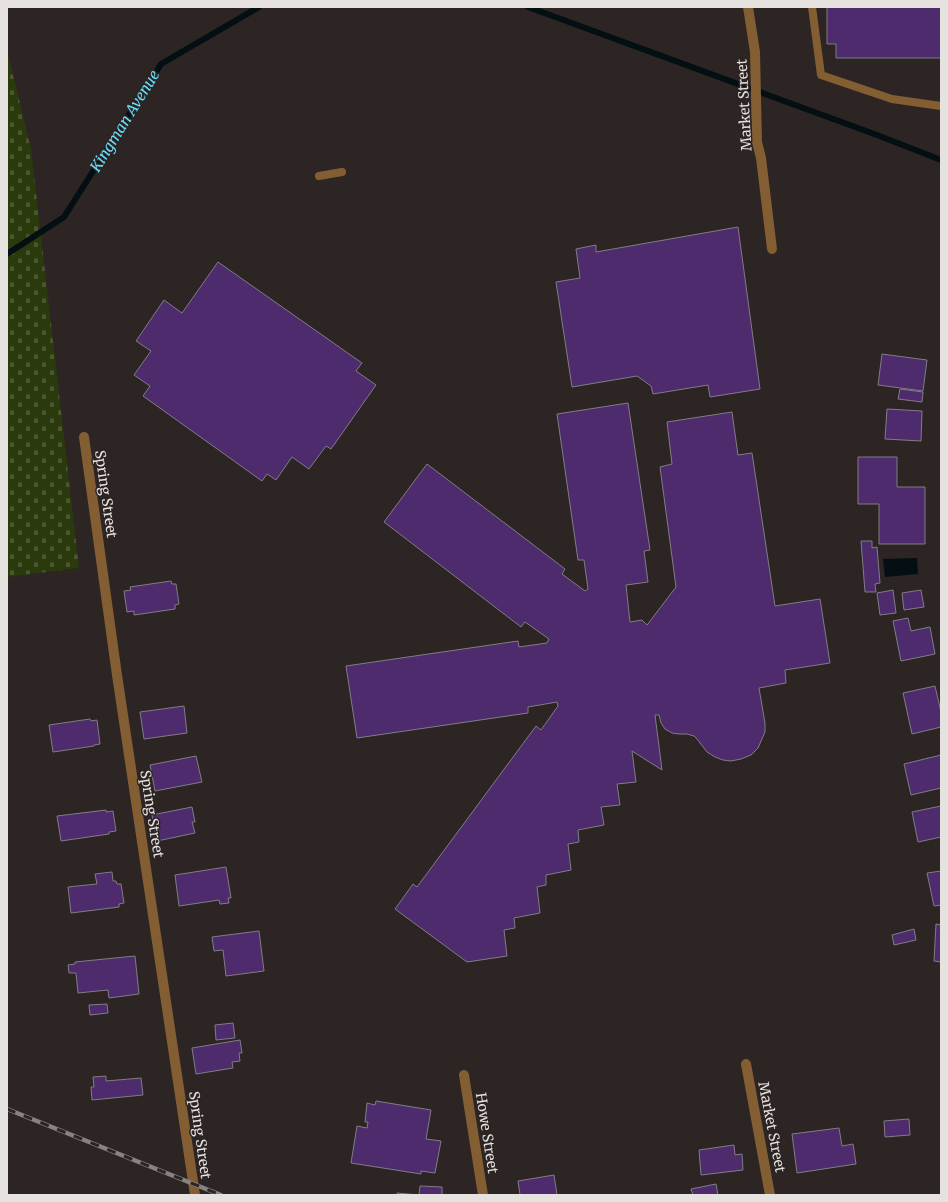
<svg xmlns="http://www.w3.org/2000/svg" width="948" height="1202" viewBox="0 0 948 1202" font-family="Merriweather,serif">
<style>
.cemetery{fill:url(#cemetery-stones)}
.water{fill:#030f13}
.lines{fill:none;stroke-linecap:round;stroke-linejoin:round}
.stream{stroke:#030f13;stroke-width:6}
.building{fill:#4e2b6c;stroke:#807d84}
.lane{stroke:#835e32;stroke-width:8}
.street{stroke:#835e32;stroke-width:10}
.rail-casing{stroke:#888280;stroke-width:4.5}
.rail{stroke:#2c2523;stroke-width:3;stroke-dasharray:9;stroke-linecap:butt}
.labels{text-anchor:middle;stroke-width:3;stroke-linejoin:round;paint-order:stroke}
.street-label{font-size:14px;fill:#e6e2e0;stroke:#2c2523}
.water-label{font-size:15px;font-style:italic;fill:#69defc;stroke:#2c2523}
</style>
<defs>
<pattern id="cemetery-stones" width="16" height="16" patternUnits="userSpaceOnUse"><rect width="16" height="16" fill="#2a3a0c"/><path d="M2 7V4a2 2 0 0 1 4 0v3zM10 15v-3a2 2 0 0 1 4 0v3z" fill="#49562f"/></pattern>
</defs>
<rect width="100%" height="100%" fill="#2c2523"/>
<path class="cemetery" d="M7 50 31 149 79 568 7 577Z"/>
<path class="water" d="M917 558 918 574 885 577 883 559Z"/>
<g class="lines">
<path class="stream" d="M528 7 877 135 941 160
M7 254 64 217 161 64 259 7"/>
</g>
<path class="building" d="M827 7H941V58H836V44H827Z
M738 227 760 389 710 397 708 385 653 394 651 386 637 376 572 387 556 282 580 278 576 249 596 245V252Z
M218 262 362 363 356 371 376 385 331 449 326 446 309 469 292 457 276 480 267 474 262 481 143 396 150 386 134 375 151 351 136 341 164 300 182 313Z
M882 354 927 360 923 391 878 385Z
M900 389 923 392 922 402 898 399Z
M628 403 650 550 644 551 648 582 626 585 630 622 642 620 647 625 676 587 660 467 672 464 667 422 732 412 738 455 752 453 775 606 820 599 830 663 785 670 786 683 759 688 765 723V732L758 748 751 755 741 759 731 761 723 760 715 757 707 752 697 739 694 736 687 734H679L672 733 665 729 661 723 659 715H655L662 770 632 751 636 782 617 784 620 805 601 807 604 825 578 830 579 842 568 844 571 870 546 875V885L537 887 540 913 514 918 515 928 504 930 507 956 467 962 395 909 413 884 417 887 536 726 541 730 558 706 557 702 528 707V713L357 738 346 666 518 641 519 647 547 643 549 639 525 622 521 627 384 522 427 464 565 569 562 574 585 591 588 589 584 560H578L557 414Z
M887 409 922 411 921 441 885 439Z
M858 457H897V487H925V544H879V504H858Z
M861 541H872V548L877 547 880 583 875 584 876 592H865Z
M171 581 172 584H176L179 604 175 605V609L134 615V611L127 612 124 591 131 590 130 587Z
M893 590 896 613 880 615 877 593Z
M921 590 924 607 904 610 902 593Z
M908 618 911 631 930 627 935 654 901 661 893 621Z
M935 686 941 712V727L912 734 903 693Z
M184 706 187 733 144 739 140 712Z
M90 719 91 721 97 720 100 744 94 745V746L53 752 49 725Z
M941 755V788L911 795 904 764Z
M196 756 202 782 155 791 150 765Z
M941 806V837L918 842 912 812Z
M192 807 195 822H192L195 833 157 841 152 815Z
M106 810V812L113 811 116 831 109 832V834L61 841 57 816Z
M226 867 231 898H228L229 903 220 904 219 900 179 906 175 875Z
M941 871V905L934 906 927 873Z
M112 872 113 881H116L117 884H121L124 903 119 904V907L71 913 68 887 97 884 95 874Z
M936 924 941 925V962L934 961Z
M914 929 916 940 894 945 892 935Z
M259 931 264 971 226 976 223 950 214 951 212 937Z
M135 956 139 994 109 998 108 990 78 993 76 973H69L68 965 75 964V962Z
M107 1004 108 1013 90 1015 89 1005Z
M233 1023 235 1038 216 1040 215 1025Z
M240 1040 242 1053H239L240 1061 232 1062 233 1068 196 1074 192 1048Z
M106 1076V1081L141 1078 143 1095 92 1100 91 1087H94L93 1077Z
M376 1101 431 1110 426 1139 441 1141 435 1173 421 1171V1174L351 1163 357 1126 367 1128 368 1122H365L367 1103 375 1105Z
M909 1119 910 1135 885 1137 884 1121Z
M839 1128 842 1146 853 1144 856 1164 797 1173 792 1134Z
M734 1145 735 1155 742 1154 743 1170 701 1175 699 1150Z
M554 1175 557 1195H520L518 1181Z
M716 1184 718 1195H693L691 1189Z
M420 1186 442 1187V1195H397V1193L419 1195Z"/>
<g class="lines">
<path class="lane" d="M812 7 821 75 892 99 941 106
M319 176 342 172"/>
<path class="street" d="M748 7 755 52 757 142 761 158 772 249
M84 437 117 675 195 1195
M746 1064 770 1195
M464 1075 483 1195"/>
<defs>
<path id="rail" d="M7 1109 221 1195"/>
</defs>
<use href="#rail" class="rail-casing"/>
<use href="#rail" class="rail"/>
</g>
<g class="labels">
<g class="street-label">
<text transform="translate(744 105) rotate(-93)" y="5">Market Street</text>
<text transform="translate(106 494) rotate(82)" y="5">Spring Street</text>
<text transform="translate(152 814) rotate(81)" y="5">Spring Street</text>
<text transform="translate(772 1127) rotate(79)" y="5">Market Street</text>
<text transform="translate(487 1133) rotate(81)" y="5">Howe Street</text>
<text transform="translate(200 1135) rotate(82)" y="5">Spring Street</text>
</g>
<g class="water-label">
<text transform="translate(125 121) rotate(-58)" y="5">Kingman Avenue</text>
</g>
</g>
<rect width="948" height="1202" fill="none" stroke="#e6e2e0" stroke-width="16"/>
</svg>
